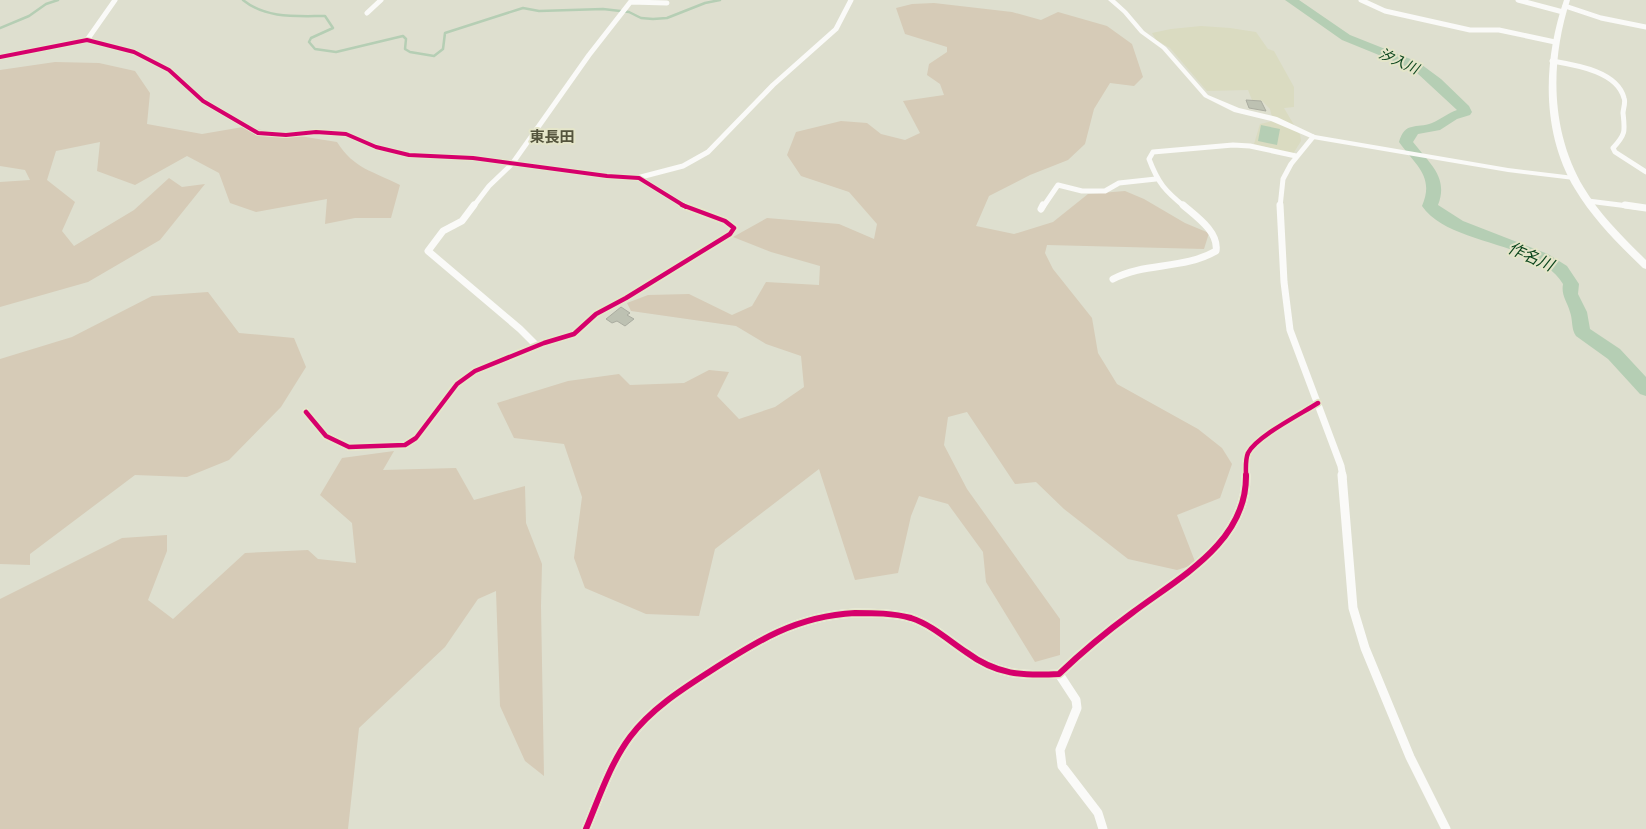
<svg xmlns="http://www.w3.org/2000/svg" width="1646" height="829" viewBox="0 0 1646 829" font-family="'DM Sans','Noto Sans JP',sans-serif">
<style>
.built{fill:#dadbc1}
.green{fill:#d6cbb7}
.water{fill:#b5ceb4}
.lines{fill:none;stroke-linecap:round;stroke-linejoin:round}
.stream{stroke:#b5ceb4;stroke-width:2.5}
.river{fill:#b5ceb4;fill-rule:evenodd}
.building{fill:#bdc1b2;stroke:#aaaca0}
.minor-far2{stroke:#fafaf8;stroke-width:5}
.minor-far1{stroke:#fafaf8;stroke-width:7}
.minor{stroke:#fafaf8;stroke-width:9}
.tertiary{fill:#fafaf8;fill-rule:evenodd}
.secondary{fill:#fafaf8;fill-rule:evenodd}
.cycleway-far2-casing{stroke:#e4e5c9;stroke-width:6}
.cycleway-far1-casing{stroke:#e4e5c9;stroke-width:8}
.cycleway-casing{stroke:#e4e5c9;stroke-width:9}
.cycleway-far2{stroke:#d6006c;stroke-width:4}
.cycleway-far1{stroke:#d6006c;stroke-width:4.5}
.cycleway{stroke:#d6006c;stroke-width:6}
.labels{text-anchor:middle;stroke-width:4;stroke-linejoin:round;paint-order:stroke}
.far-water-label{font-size:14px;font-style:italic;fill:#0c461d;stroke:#e4e5c9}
.far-quarter-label{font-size:15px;font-weight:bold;fill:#54543d;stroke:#e4e5c9}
.water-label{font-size:16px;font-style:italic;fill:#0c461d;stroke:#e4e5c9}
</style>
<rect width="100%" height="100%" fill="#dedfcf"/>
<path class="built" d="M1201 26 1230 28 1256 32 1268 49 1274 51 1294 87V107L1284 108 1294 125 1295 130 1300 134 1301 141 1293 154 1254 144 1260 124 1278 120 1272 117 1270 109 1262 101 1252 100 1248 90 1207 91 1170 48 1156 40 1152 33 1171 29Z"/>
<path class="green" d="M934 3 1012 12 1041 20 1058 12 1107 26 1132 44 1143 77 1134 86 1110 83 1094 109 1085 144 1068 160 1030 175 989 196 976 226 1014 234 1053 222 1088 194 1125 191 1144 199 1185 223 1209 233 1204 249 1047 245 1045 253 1053 269 1092 318 1098 353 1117 384 1198 429 1222 448 1232 464 1220 498 1177 515 1196 564 1177 570 1128 559 1064 509 1036 482 1015 484 967 412 948 417 944 445 967 489 1060 619V655L1035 662 986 582 983 552 948 504 919 496 911 516 898 573 855 580 819 469 715 549 699 616 646 614 585 588 574 558 582 497 564 444 514 438 497 403 568 381 619 374 630 385 684 383 709 370 729 372 717 396 739 419 775 407 804 387 801 356 766 344 736 326 631 311 627 303 648 295 689 294 732 315 752 306 766 282 819 285 820 266 771 252 733 237 767 218 839 224 874 239 877 224 849 192 801 176 787 155 796 132 841 121 867 123 881 134 905 140 920 133 903 101 944 95 940 84 927 75 929 64 947 52V47L905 34 896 8 912 4Z
M55 62 99 63 135 71 150 93 147 124 202 134 243 127 337 142C354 169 373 171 400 185L391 218H355L325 224 327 199 256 212 230 203 219 173 187 156 135 185 97 171 100 142 56 151 47 180 75 202 62 231 74 246 134 210 169 178 182 187 205 184 160 240 88 282 0 307V182L30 180 25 170 0 166V70Z
M208 292 239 333 294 338 306 367 281 407 229 460 187 477 135 475 30 554V565L0 564V359L72 337 152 296Z
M394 451 383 470 456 468 474 500 525 486 526 523 542 564 541 606 544 776 525 761 500 706 496 591 478 599 445 647 359 728 348 829H0V599L122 538 167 535V551L148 600 173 619 245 553 308 550 318 559 356 563 352 523 320 495 342 458Z"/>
<path class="water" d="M1261 125 1280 129 1277 145 1258 141Z"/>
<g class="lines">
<path class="stream" d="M243 0C266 19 297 16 325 16L333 28 311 38 309 42 315 49 336 52 403 36 406 39 405 49 410 52 434 56 443 49 445 33 523 8 539 11 603 9 629 12 641 18 653 19 667 18 705 3 720 0
M0 28 29 16 46 4 58 0"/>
<path class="river" d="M1285 0H1299L1350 35 1418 62 1441 79 1469 106 1472 112 1470 115 1457 119 1440 130 1418 134 1413 142C1429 163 1449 177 1438 205L1463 221 1548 254 1567 266 1579 284 1578 294 1587 312 1590 329 1620 349 1646 377V396L1640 394 1608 359 1576 336C1571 329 1573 320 1570 312 1567 301 1561 296 1563 284 1536 240 1449 246 1422 206 1435 176 1415 165 1399 142 1405 121 1416 129 1432 123 1441 119 1448 113 1457 110L1417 73 1401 64 1342 40Z"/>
</g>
<path class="building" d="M1246 100 1261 101 1266 111 1249 108Z
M621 307 630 313 627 315 634 319 625 326 617 321 612 323 606 319Z"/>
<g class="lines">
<path class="minor-far2" d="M1361 0 1385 11 1470 30H1499L1555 42
M1518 0 1563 12
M631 2 667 3
M1565 6 1601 18 1646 27
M367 13 381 0
M87 40 115 0
M0 57 87 40 134 52 169 70 203 101 258 133 286 135 316 132 346 134 376 147 409 155 473 158 607 176 639 178 686 207
M1552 61C1575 65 1617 71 1624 98 1626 102 1623 109 1623 113 1625 131 1626 134 1613 148L1615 152 1646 172
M637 178 683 166 708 152 773 85 836 29 851 0
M1588 201 1636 207
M473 207 489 186 512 164 589 55 632 0
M1043 207 1058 185 1082 191H1105L1119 183 1156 179
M1185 207C1165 191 1158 183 1149 159L1153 152 1233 145 1250 146 1296 156
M1280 207 1283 179 1291 164 1313 137"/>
<path class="minor-far1" d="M474 205 462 221 443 231 428 251 520 329 537 346
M1280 205 1284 282 1290 330 1341 466 1343 477
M1625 205 1646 208
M1041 209 1043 205
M1113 279C1145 262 1183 270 1216 251 1219 232 1197 217 1183 205
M306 412 326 436 349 447 405 445 416 438 457 384 475 371 544 343 574 334 596 314 626 298 730 234 734 228 725 221 682 205
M1246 477C1246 469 1245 460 1248 453 1257 436 1301 414 1318 403"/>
<path class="minor" d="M1342 475 1353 608 1365 648 1410 757 1446 829
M1059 674 1076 700 1077 708 1060 750 1062 766 1098 813 1103 829
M586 829C599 798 610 764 630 737 651 709 681 690 709 672 757 641 796 616 855 613 874 613 893 613 911 618 932 625 948 640 966 652 997 675 1022 676 1059 674 1082 652 1106 632 1132 613 1178 578 1247 543 1246 475"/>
<path class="tertiary" d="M1108 0H1115L1127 11 1144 31 1166 47 1208 95 1239 108 1277 117 1315 135 1508 168 1574 176 1578 178 1574 180 1508 172 1313 139 1271 121 1234 112 1204 97 1162 49 1140 33 1123 13Z"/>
<path class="secondary" d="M1564 0H1570C1550 62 1550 131 1584 188 1600 215 1624 238 1646 260V269L1643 268C1618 244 1593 219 1575 189 1541 132 1543 61 1564 0Z"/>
<defs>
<path id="cycleway-far2" d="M0 57 87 40 134 52 169 70 203 101 258 133 286 135 316 132 346 134 376 147 409 155 473 158 607 176 639 178 686 207"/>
<path id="cycleway-far1" d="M306 412 326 436 349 447 405 445 416 438 457 384 475 371 544 343 574 334 596 314 626 298 730 234 734 228 725 221 682 205
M1246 477C1246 469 1245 460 1248 453 1257 436 1301 414 1318 403"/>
<path id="cycleway" d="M586 829C599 798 610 764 630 737 651 709 681 690 709 672 757 641 796 616 855 613 874 613 893 613 911 618 932 625 948 640 966 652 997 675 1022 676 1059 674 1082 652 1106 632 1132 613 1178 578 1247 543 1246 475"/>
</defs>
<use href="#cycleway-far2" class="cycleway-far2-casing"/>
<use href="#cycleway-far1" class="cycleway-far1-casing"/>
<use href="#cycleway" class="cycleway-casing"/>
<use href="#cycleway-far2" class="cycleway-far2"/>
<use href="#cycleway-far1" class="cycleway-far1"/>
<use href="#cycleway" class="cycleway"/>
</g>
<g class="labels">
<g class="far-water-label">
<text transform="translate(1399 61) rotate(24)" y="5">汐入川</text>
</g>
<g class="far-quarter-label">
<text x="552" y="142">東長田</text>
</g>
<g class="water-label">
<text transform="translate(1531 256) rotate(24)" y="6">作名川</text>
</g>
</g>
</svg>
